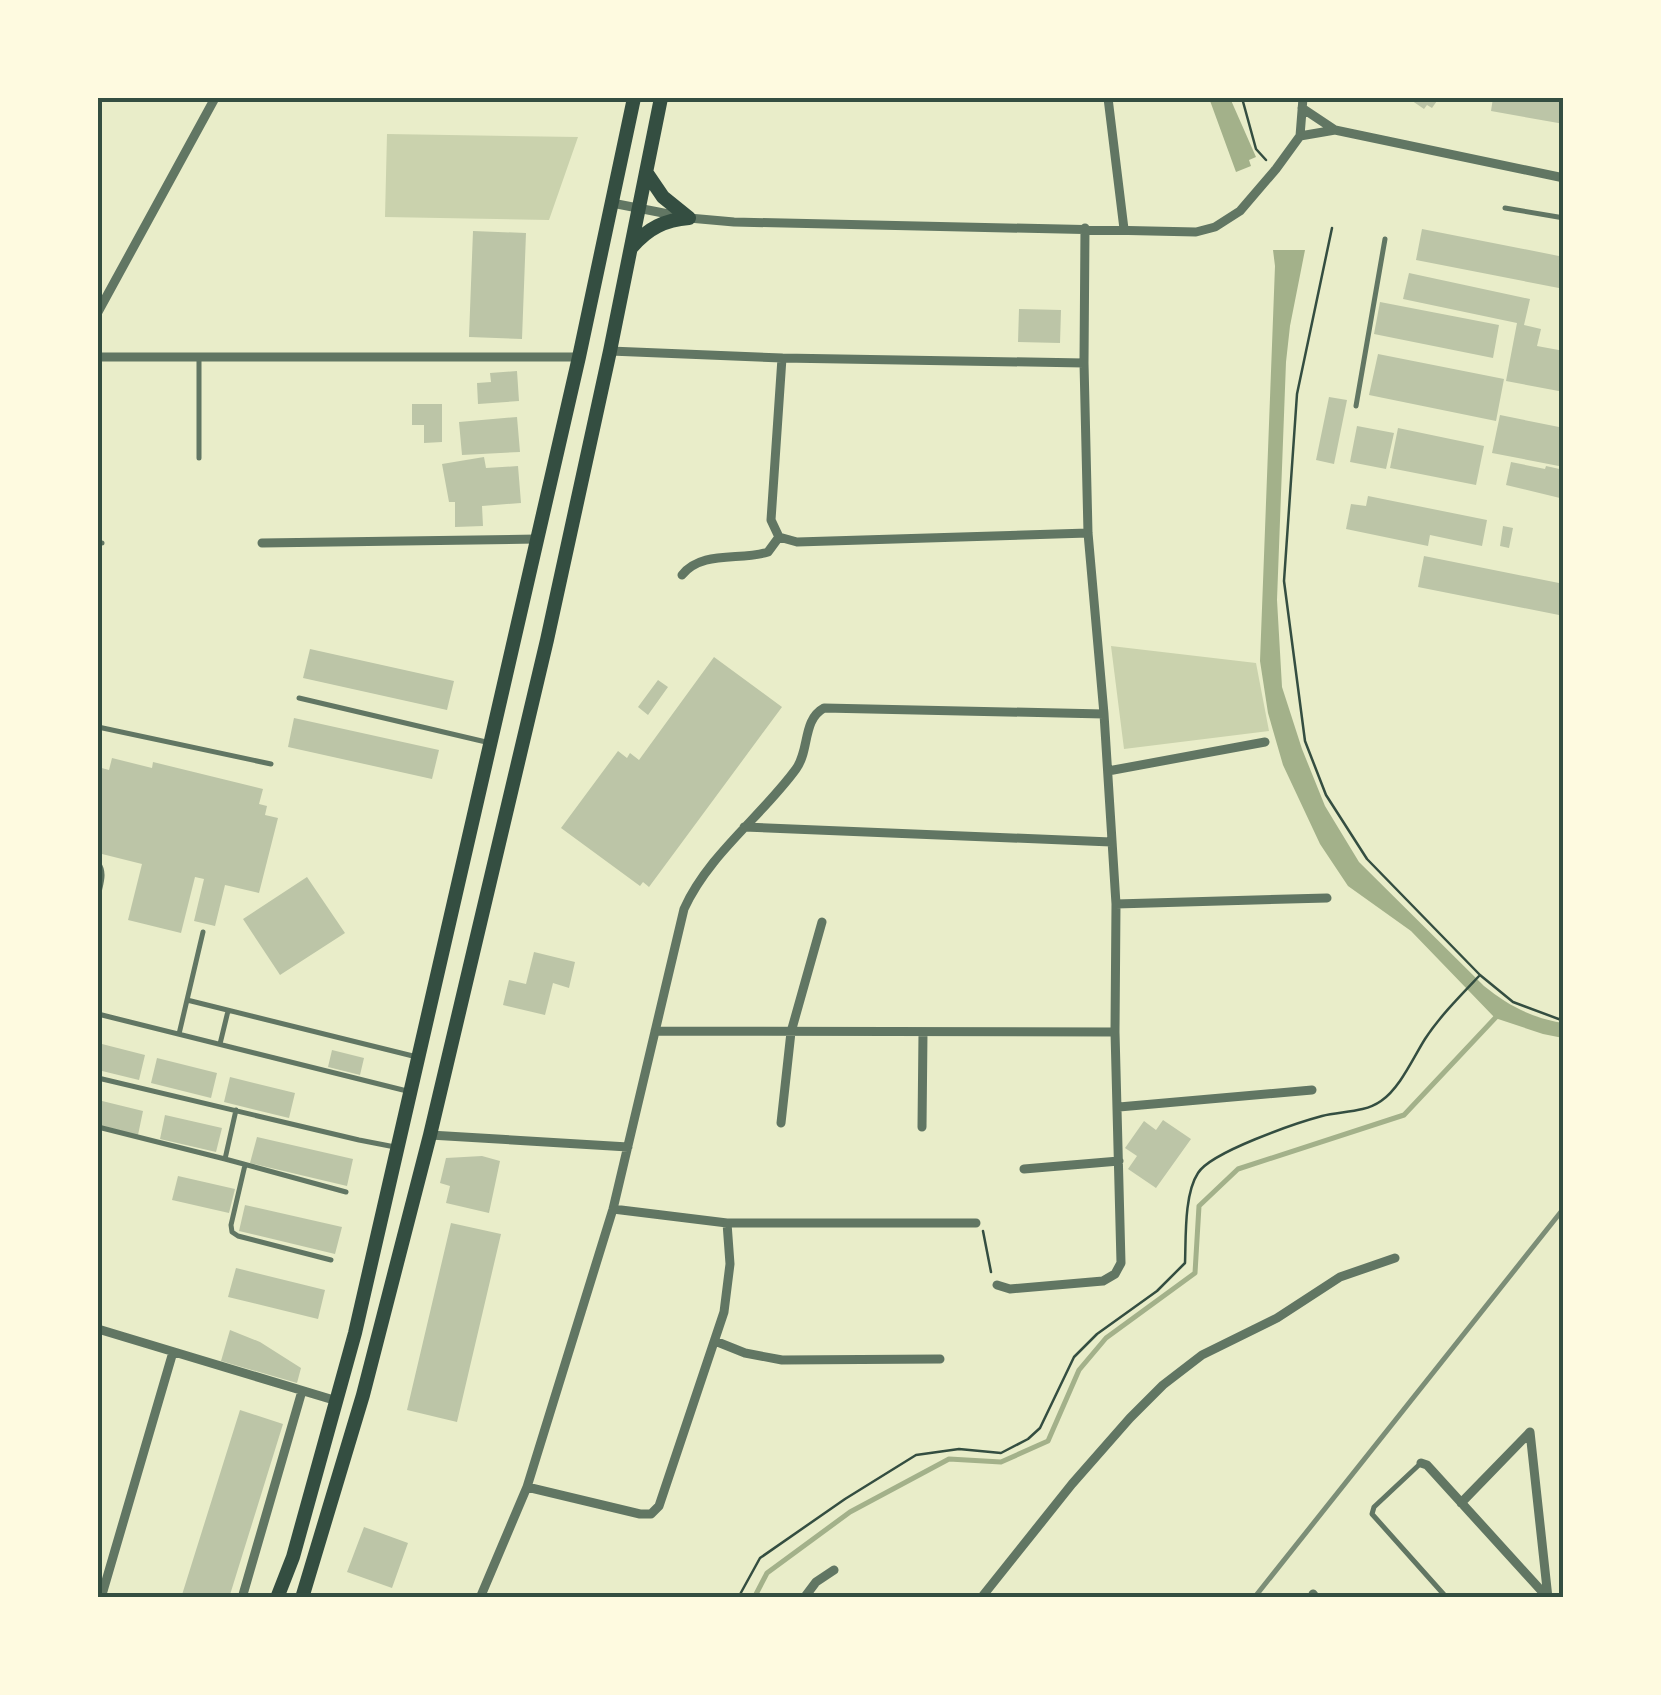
<svg xmlns="http://www.w3.org/2000/svg" width="1661" height="1695" viewBox="0 0 1661 1695" font-family="'Exo 2',sans-serif">
<style>
.green{fill:#cad2ad}
.water{fill:#a3b18a}
.lines{fill:none;stroke-linecap:round;stroke-linejoin:round}
.stream{stroke:#a3b18a;stroke-width:5}
.building{fill:#bcc5a7}
.path{stroke:#344e41;stroke-width:2.5}
.service{stroke:#617663;stroke-width:5}
.minor{stroke:#617663;stroke-width:9}
.secondary{stroke:#344e41;stroke-width:14}
.rail{stroke:#7c8e77;stroke-width:5}
.neatline{fill:none;stroke:#344e41;stroke-width:4}
</style>
<rect width="100%" height="100%" fill="#e9edc9"/>
<path class="green" d="M387 134 578 137 549 220 385 217Z
M1111 646 1256 663 1269 731 1124 749Z"/>
<path class="water" d="M1209 98H1230L1256 157 1249 160 1251 166 1236 172Z
M1273 250H1305L1290 326 1286 362 1277 600 1282 687 1302 749 1325 806 1359 862 1484 986C1509 1006 1532 1018 1563 1023V1038L1543 1034 1495 1018 1411 931 1348 886 1320 844 1283 765 1268 713 1260 661 1275 266Z"/>
<g class="lines">
<path class="stream" d="M754 1598 767 1573 850 1512 949 1459 1001 1462 1048 1441 1079 1370 1106 1338 1195 1273 1199 1206 1238 1169 1404 1115 1497 1016"/>
</g>
<path class="building" d="M1408 98H1439L1432 108 1427 105 1424 109Z
M1493 98H1564V124L1491 111Z
M1422 229 1564 257V289L1416 260Z
M473 231 526 233 522 339 469 337Z
M1409 273 1530 299 1524 325 1541 329 1537 346 1564 351V392L1506 381 1517 323 1403 299Z
M1380 302 1499 325 1493 358 1374 334Z
M1019 309 1061 310 1060 343 1018 342Z
M1378 354 1504 379 1496 421 1369 395Z
M517 371 519 401 478 404 477 383 491 382 490 373Z
M1329 397 1347 400 1334 464 1316 460Z
M412 404H442V442L424 443V425H412Z
M1500 415 1564 428V467L1492 453Z
M517 417 520 452 462 455 459 422Z
M1357 426 1394 433 1386 469 1350 462Z
M1398 428 1484 446 1476 485 1390 468Z
M484 457 486 468 518 466 521 503 482 506 483 526 455 527V502H449L442 464Z
M1511 462 1545 469 1546 466 1564 470V499L1506 485Z
M1368 496 1487 520 1482 546 1430 535 1428 546 1346 529 1351 504 1366 506Z
M1503 526 1513 528 1509 548 1500 546Z
M1424 556 1564 584V616L1418 587Z
M310 649 454 681 447 710 303 678Z
M714 657 782 707 649 887 643 882 640 886 561 828 618 751 627 758 630 753 639 760Z
M658 680 668 687 648 715 638 707Z
M294 718 439 750 432 779 288 747Z
M112 758 152 768 153 762 263 789 259 804 267 806 265 815 278 818 259 893 225 885 215 926 194 921 204 879 195 877 181 933 128 920 142 864 98 853V767L109 770Z
M307 877 345 933 280 975 243 919Z
M534 952 575 962 569 988 553 983 545 1015 503 1005 509 980 526 984Z
M98 1043 145 1055 139 1080 98 1070Z
M332 1050 364 1058 360 1075 328 1067Z
M157 1058 217 1073 211 1098 151 1083Z
M230 1077 295 1093 289 1118 224 1102Z
M98 1100 143 1111 138 1135 98 1126Z
M165 1115 222 1128 216 1152 160 1139Z
M1163 1120 1191 1139 1156 1188 1128 1169 1137 1156 1125 1148 1144 1121 1156 1130Z
M257 1137 353 1159 347 1186 250 1163Z
M482 1156 500 1161 489 1213 446 1203 450 1186 440 1183 446 1158Z
M178 1176 235 1189 229 1213 172 1200Z
M245 1205 342 1227 335 1254 239 1231Z
M451 1223 501 1234 457 1422 407 1410Z
M236 1268 325 1290 318 1319 228 1297Z
M230 1330 260 1342 301 1368 297 1383 221 1361Z
M240 1410 283 1424 229 1598H181Z
M364 1527 408 1543 392 1588 347 1572Z"/>
<g class="lines">
<path class="path" d="M1242 98 1256 149 1266 160
M1332 228 1297 394 1284 581 1305 741 1326 795 1367 859 1480 975 1513 1002 1564 1021
M983 1231 991 1272
M738 1598 760 1558 845 1499 916 1455 959 1449 1001 1453 1028 1439 1040 1428 1074 1357 1097 1334 1157 1291 1185 1263C1186 1238 1184 1194 1198 1173 1211 1152 1296 1123 1322 1116 1341 1111 1364 1113 1381 1101 1400 1088 1413 1058 1425 1039 1440 1016 1461 995 1480 975"/>
<path class="service" d="M1505 208 1564 218
M1356 406 1385 239
M199 458V357
M98 543H102
M299 698 486 742
M98 727 271 764
M98 863C106 873 100 885 98 897
M187 1000 417 1057
M98 1014 407 1091
M179 1034 203 932
M220 1044 228 1011
M98 1078 359 1140 395 1147
M98 1127 225 1159 236 1110
M225 1159 346 1192
M245 1165 231 1225 232 1232 238 1236 331 1260
M1421 1463 1374 1507 1372 1514 1447 1598"/>
<path class="minor" d="M1108 98 1124 229
M1302 108 1335 130
M1300 136 1335 130 1564 178
M612 203 689 218 734 222 1196 232 1215 227 1240 211 1276 169 1300 136 1303 98
M98 312 215 98
M610 351 782 358 1084 363
M98 357H579
M782 358 771 520 779 537 797 542 1088 533
M262 543 537 539
M682 575C702 550 740 561 768 552L779 537
M1108 771 1265 742
M744 827 1111 842
M1116 904 1327 898
M655 1031 1115 1032
M1119 1107 1312 1090
M781 1123 791 1032 822 922
M922 1127 923 1033
M430 1135 628 1147
M1024 1169 1119 1161
M613 1209 727 1223H976
M997 1285 1010 1289 1103 1281 1115 1274 1121 1263 1115 1032 1116 904 1104 714 1088 533 1084 363 1085 228
M98 1329 337 1401
M715 1341 745 1353 782 1360 940 1359
M1530 1432 1548 1598
M1421 1463 1427 1465 1548 1598
M527 1487 640 1514H651L659 1506 724 1312 730 1264 727 1223
M1461 1503 1530 1432
M1313 1594 1316 1598
M101 1598 173 1352
M242 1598 302 1391
M480 1598 527 1487 613 1209 684 909C709 854 761 817 796 769 810 750 802 720 824 708L1104 714
M804 1598 816 1582 834 1570
M981 1598 1072 1484 1130 1418 1163 1385 1202 1355 1277 1318 1340 1277 1395 1258"/>
<path class="secondary" d="M646 172 663 197 689 218
M632 247C648 228 665 220 689 218
M277 1598 293 1557 355 1333 579 357 634 98
M302 1598 363 1395 430 1135 547 640 610 351 661 98"/>
<path class="rail" d="M1254 1598 1564 1208"/>
</g>
<rect width="1661" height="1695" fill="none" stroke="#fefae0" stroke-width="200"/>
<rect x="100" y="100" width="1461" height="1495" class="neatline"/>
</svg>
